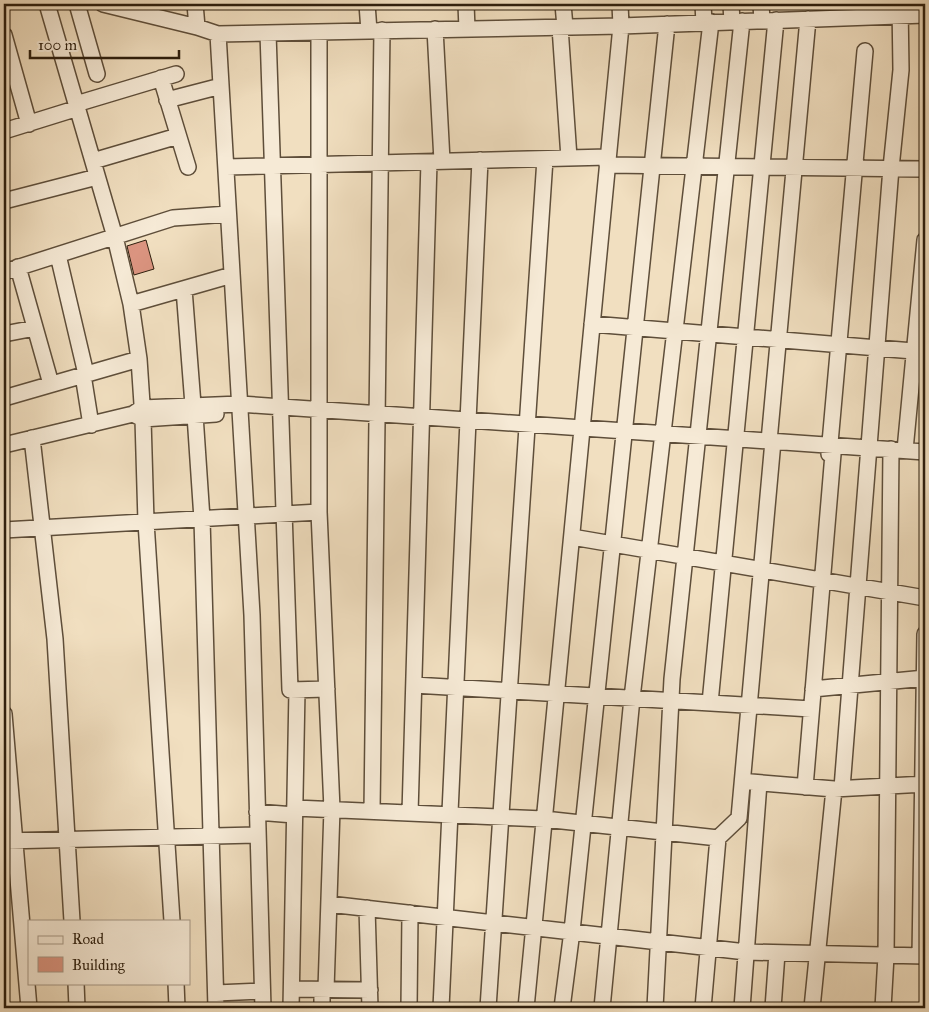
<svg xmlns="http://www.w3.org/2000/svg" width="929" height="1012" viewBox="0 0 929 1012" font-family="'IM FELL Great Primer',serif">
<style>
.building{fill:#db9480;stroke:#2d1e0d}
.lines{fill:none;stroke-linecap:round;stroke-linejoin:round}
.minor-casing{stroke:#5e4e3a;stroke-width:18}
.minor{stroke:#f6ead6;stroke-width:15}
</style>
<rect width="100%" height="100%" fill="#f1dfc0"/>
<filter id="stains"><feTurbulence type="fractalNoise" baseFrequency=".004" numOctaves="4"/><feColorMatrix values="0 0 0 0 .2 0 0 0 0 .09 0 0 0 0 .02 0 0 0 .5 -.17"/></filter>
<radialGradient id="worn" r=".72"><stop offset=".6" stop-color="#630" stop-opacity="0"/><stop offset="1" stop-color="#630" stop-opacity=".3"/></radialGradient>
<path class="building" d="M146 240 154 269 134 275 127 246Z"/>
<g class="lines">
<defs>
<path id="minor" d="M47 4 115 237 131 304 139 359 143 419 146 522 172 921
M77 4 97 74
M103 4 197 27 218 34 621 26 925 15
M195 4 197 27
M367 4 369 31
M466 4 467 29
M563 4 565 27
M703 4 704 23
M731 4 732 22
M761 4 762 21
M560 27 569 158
M435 29 442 161
M319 32V512L332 809 326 989
M268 33 290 690 327 689
M218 34 252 615 263 1008
M4 35 29 124
M161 78 188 167
M167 100 221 86
M76 104 176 74
M4 131 78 108
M93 161 178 136
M607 165 925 169
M226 167 608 157
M4 201 97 177
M58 255 86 374
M18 267 51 384
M4 272 173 218 228 214
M184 289 193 405
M131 304 232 275
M592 324 925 352
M4 334 35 328
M83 375 91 425
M4 398 139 359
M135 415 143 419 216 414
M195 415 202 519 216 1008
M32 438 55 639 72 921
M769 441 808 19
M4 445 133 414 142 408 240 404 925 452
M905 450 925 240
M829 454 865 51
M4 530 319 512
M572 537 925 598
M414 685 811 709
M813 689 925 678
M710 703 776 20
M4 714 29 1008
M751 782 834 789 925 784
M805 787 833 454
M842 788 891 168 901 70 900 4
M295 808 544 819 718 838
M372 811 382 30
M257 812 294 815
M410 813 429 162
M4 841 258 835
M329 904 746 952 925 956
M367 908 370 1008
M920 956 925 634
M76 983 77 1008
M176 983 177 1008
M292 989 370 990
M322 989V1008
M216 993 262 991
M291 1008 297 690
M409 1008 410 913
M441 1008 480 160
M488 1008 545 159
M526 1008 621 26 620 4
M562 1008 572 931 667 24
M602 1008 632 698 711 22
M655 1008 672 679 742 21
M703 1008 718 838 739 818 773 441
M742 1008 759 783
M773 1008 777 953
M812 1008 834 789
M883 1008 886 956 891 449"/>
</defs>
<use href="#minor" class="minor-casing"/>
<use href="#minor" class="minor"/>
</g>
<rect width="929" height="1012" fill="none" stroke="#f1dfc0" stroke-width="20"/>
<rect x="5" y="5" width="919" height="1002" fill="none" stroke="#2d1e0d" stroke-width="2.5"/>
<rect x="10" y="10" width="909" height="992" fill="none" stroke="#2d1e0d"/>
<rect x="28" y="920" width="162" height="65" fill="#f6ead6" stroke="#a69886"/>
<rect x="38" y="936" width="25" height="8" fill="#f6ead6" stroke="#a69886"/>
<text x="72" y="944" font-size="15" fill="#2d1e0d">Road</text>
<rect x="38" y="957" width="25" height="15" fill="#db9480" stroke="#a69886"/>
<text x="72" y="970" font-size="15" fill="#2d1e0d">Building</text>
<path d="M30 50v8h149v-8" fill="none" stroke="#2d1e0d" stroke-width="2.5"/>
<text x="38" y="50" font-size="15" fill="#2d1e0d" stroke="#f6ead6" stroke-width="4" paint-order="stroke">100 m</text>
<rect width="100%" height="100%" filter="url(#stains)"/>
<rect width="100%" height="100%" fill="url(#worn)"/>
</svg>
